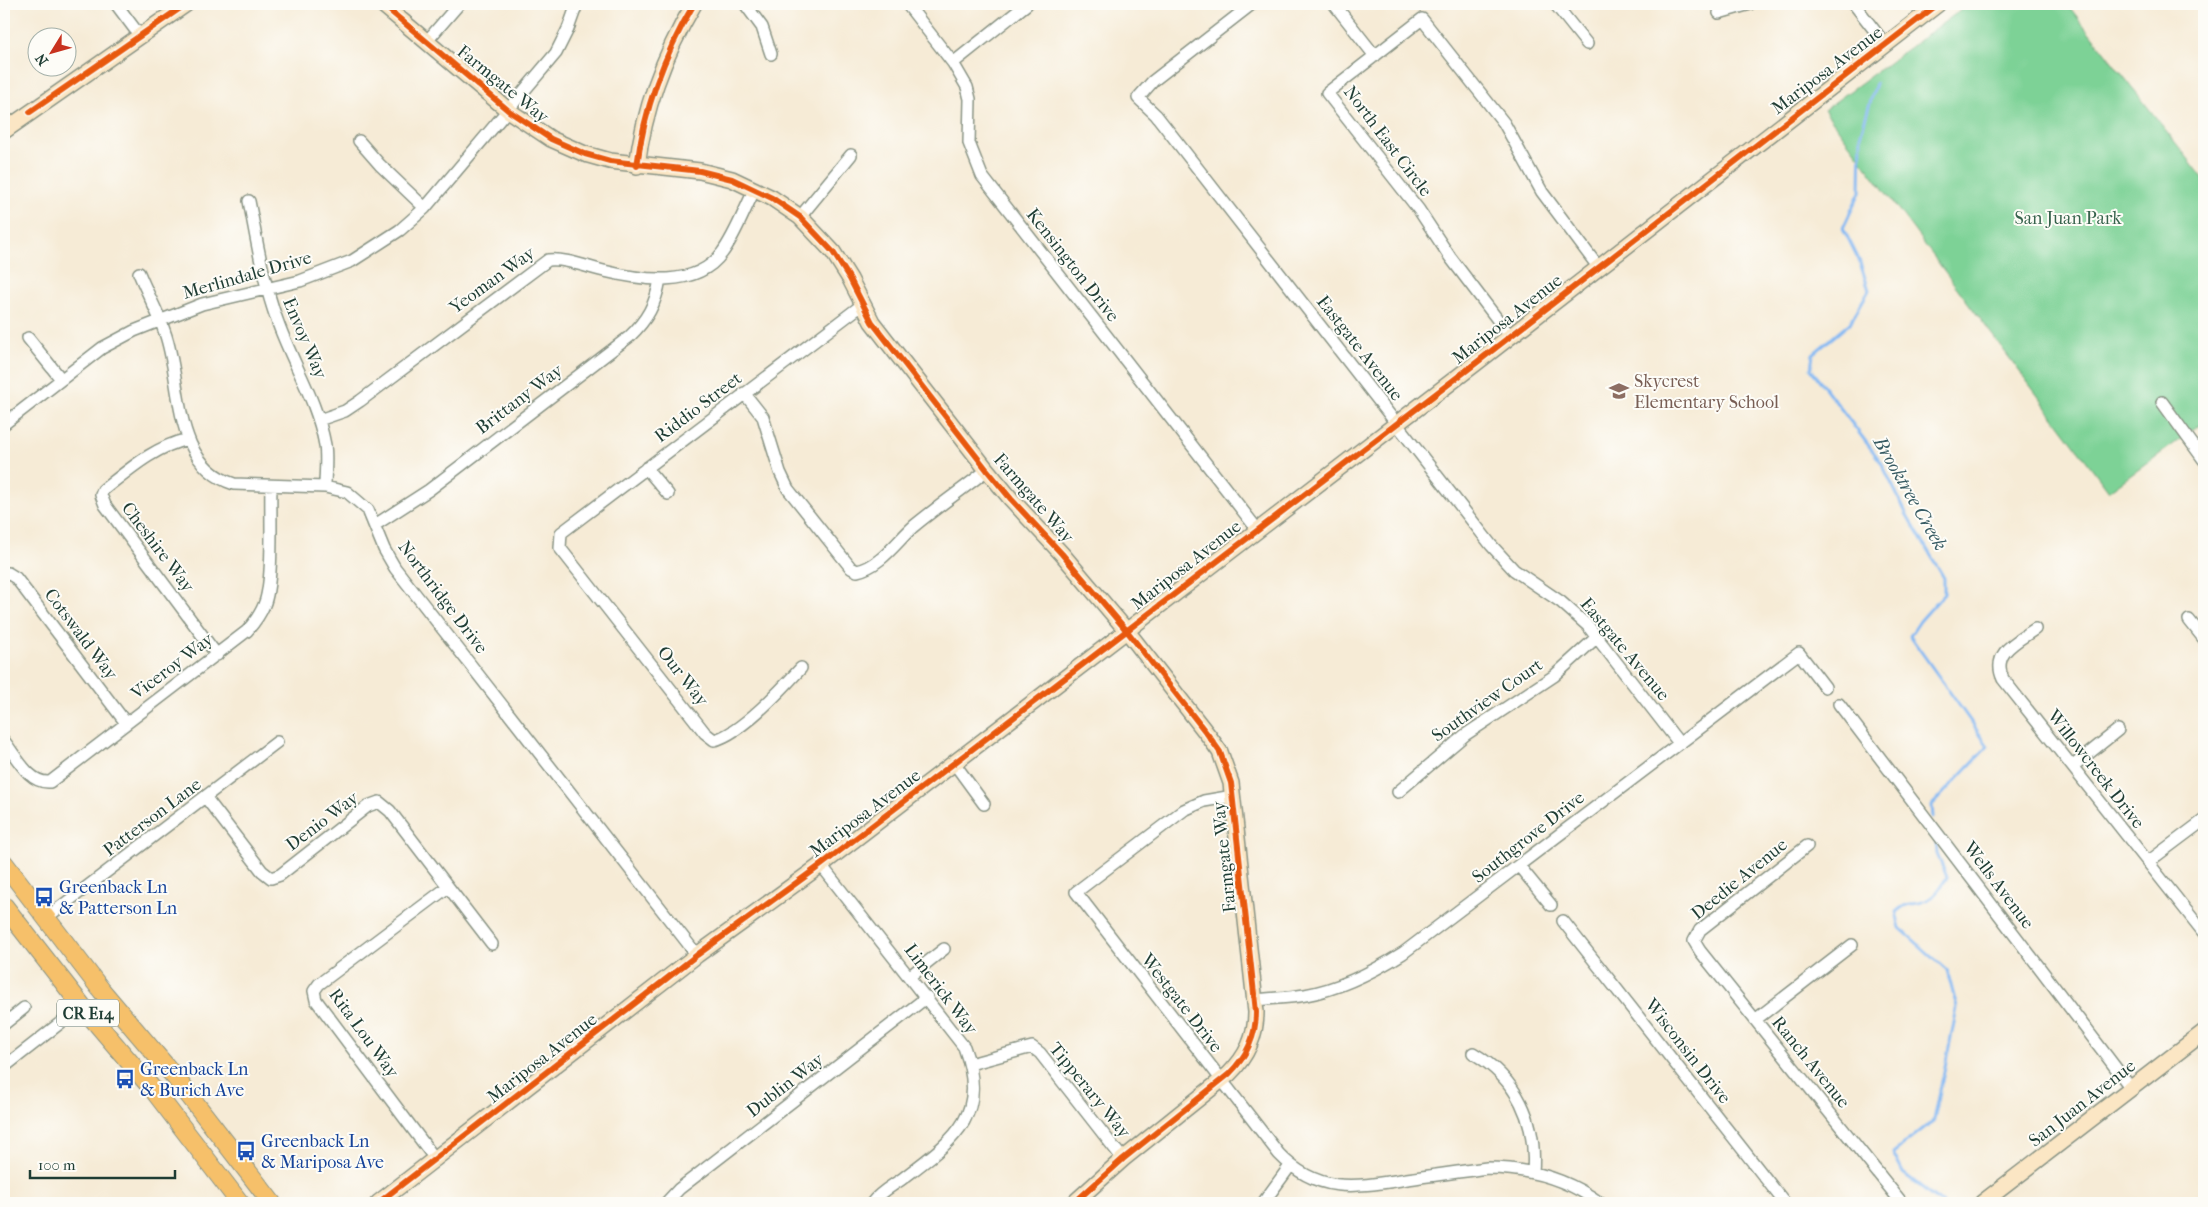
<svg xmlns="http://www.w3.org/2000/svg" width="2208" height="1207" viewBox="0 0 2208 1207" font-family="'IM FELL French Canon',serif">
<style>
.green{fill:#7dd296;stroke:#4e8865}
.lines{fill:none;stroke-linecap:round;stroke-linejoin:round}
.stream{stroke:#85b9f3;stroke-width:3}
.street-casing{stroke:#8a9485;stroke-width:14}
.secondary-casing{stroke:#8a9485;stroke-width:18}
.primary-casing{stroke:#8a9485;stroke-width:20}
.street{stroke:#fff;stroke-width:11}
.secondary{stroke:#fbe6c4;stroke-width:15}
.primary{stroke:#f6c06b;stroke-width:18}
.cycleway-casing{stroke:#fdfcf7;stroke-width:9}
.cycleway{stroke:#e8590c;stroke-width:6}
.labels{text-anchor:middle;stroke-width:4;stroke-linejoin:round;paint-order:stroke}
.shield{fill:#fdfcf7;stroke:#62766e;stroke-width:1}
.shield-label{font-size:16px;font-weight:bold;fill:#1f3d34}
.street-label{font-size:18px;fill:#1f3d34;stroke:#fdfcf7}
.park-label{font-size:18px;fill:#36624c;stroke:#fdfcf7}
.education-label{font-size:18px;fill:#785e54;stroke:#fdfcf7;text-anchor:start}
.transit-label{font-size:18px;fill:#164399;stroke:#fdfcf7;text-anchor:start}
.water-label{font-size:19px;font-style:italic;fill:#385c64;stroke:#fdfcf7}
</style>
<rect width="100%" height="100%" fill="#fdfcf7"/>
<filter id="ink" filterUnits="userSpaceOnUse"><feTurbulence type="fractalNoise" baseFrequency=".02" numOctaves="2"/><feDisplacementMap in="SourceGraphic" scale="10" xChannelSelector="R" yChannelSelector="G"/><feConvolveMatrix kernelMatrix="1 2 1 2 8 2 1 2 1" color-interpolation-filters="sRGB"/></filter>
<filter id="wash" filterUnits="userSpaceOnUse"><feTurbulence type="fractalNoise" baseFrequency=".0096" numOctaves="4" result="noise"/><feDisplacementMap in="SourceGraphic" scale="20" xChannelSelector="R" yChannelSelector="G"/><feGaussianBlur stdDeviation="1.12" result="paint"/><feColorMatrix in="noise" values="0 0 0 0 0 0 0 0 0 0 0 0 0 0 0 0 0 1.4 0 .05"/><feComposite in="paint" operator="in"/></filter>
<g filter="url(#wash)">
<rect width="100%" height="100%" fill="#f6ebd6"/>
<path class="green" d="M1969 4H2067L2204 179V422L2109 491 1824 110Z"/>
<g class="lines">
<path class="stream" d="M1876 83 1861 133 1860 192 1843 228 1859 260 1869 290 1850 323 1813 354 1811 369 1881 462 1907 515 1944 578V594L1920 621 1910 636 1988 746 1932 805 1933 817
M1936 842 1937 854 1947 877C1941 887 1936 896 1925 901 1911 907 1911 899 1896 912L1900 928 1947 970 1957 1008 1934 1120 1893 1153 1903 1173 1942 1203"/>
</g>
</g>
<g filter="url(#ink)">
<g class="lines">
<defs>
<path id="street" d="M116 4 140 36
M745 4 762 27 771 54
M907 4 953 63 967 87 970 99 969 143 982 176 1257 529
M1252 4 1153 81 1138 98 1156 115 1491 545 1514 570 1561 602 1588 626 1679 743
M1334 4 1375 56
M1555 4 1587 44
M1854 4 1885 44
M1719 13 1750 4
M427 41 459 4
M953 63 1027 4
M359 141 380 165 425 208
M249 201C257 241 263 282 277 320 292 363 317 400 325 445 327 459 325 474 325 487
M800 217 851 155
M139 273C147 293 158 312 165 333 183 383 171 464 234 484L325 487 347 492 368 510 384 549 395 568 697 955
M1510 336 1450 257 1419 210 1327 93 1422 19 1504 123 1542 192 1599 268
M28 338 61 379
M744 393 763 417 780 472 788 489 851 568 857 571C880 567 897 541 914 526 937 507 963 489 987 470
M2162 402 2204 460
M319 420 345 411 360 401 548 260C566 258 586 267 604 271 641 280 696 289 722 253 736 234 744 210 755 189
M4 424 102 348 134 331 202 304 300 281 352 261 400 230 425 208 556 53 568 29 577 4
M188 439C154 447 130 469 103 490L101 495 105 505 217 655
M646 468 668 494
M375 525 429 490 629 337C647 320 656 304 660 279
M4 574 8 573 16 578 126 723
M2189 620 2204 639
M2035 629C2016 642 1991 653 2003 679L2204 933
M801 668C783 688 739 735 714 740L705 733 560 548 561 533 862 305
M1839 704 2131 1088
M4 741C16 756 29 784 50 782L247 631C254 623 260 615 264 605 274 582 270 514 271 486
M954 763 984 804
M2073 766 2118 730
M1398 792 1465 735 1554 676 1597 637
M1233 796 1204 801 1184 810 1076 892 1279 1154C1318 1195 1356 1187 1407 1179 1434 1175 1460 1172 1487 1168 1529 1168 1566 1178 1600 1203
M206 798 262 871 271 878 280 875 368 806 379 802 390 811 492 944
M1807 846 1700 930 1694 941 1700 951 1902 1203
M2148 862 2204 820
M821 865 964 1047C990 1117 953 1140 902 1179 892 1186 879 1193 872 1203
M1519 866 1551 905
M46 918 277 742
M1563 921 1785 1203
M910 976 944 949
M1255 1000C1271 998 1288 998 1305 995 1340 989 1373 972 1403 953L1799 653 1825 687
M1755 1020 1852 945
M4 1024 24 1008
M1473 1053C1517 1079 1537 1121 1533 1172
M970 1064 1032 1047 1040 1053 1123 1159
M4 1067 82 1006
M436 1160 316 1000 314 991 319 984 448 887
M666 1203 679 1189 927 997
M1263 1203 1290 1166"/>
<path id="secondary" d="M382 4 509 111 551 139 585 154 610 161 700 171 732 179 772 198 800 217 833 252 850 279 872 322 987 470 1011 499 1062 554 1127 631 1208 735 1220 752 1231 783 1256 1012C1256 1037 1247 1056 1229 1074L1123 1159 1074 1203
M4 131 186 4
M637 166C644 109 665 53 694 4
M378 1203 697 955 821 865 1476 363 1938 4
M1982 1203 2204 1032"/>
<path id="primary" d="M4 863 102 991 175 1077 272 1203
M4 906 82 1006 155 1092 240 1203"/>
</defs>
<use href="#street" class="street-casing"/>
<use href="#secondary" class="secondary-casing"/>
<use href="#primary" class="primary-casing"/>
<use href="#street" class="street"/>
<use href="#secondary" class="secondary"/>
<use href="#primary" class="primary"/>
<defs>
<path id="cycleway" d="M382 4 509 111 551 139 585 154 610 161 700 171 732 179 772 198 800 217 833 252 850 279 872 322 987 470 1011 499 1062 554 1127 631 1208 735 1220 752 1231 783 1256 1012C1256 1037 1247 1056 1229 1074L1123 1159 1074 1203
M30 112 186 4
M637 166C644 109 665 53 694 4
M378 1203 697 955 821 865 1476 363 1938 4"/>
</defs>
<use href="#cycleway" class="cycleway-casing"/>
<use href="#cycleway" class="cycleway"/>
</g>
</g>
<defs>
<symbol id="school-bare" viewBox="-9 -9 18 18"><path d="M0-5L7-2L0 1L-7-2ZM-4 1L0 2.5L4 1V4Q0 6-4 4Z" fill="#8d6e63" stroke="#fdfcf7" stroke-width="2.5" paint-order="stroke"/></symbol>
<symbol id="bus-bare" viewBox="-9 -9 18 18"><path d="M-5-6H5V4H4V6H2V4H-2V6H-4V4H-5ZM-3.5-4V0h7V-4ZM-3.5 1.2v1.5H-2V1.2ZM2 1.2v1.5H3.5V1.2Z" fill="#1a4fb4" stroke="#fdfcf7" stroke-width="2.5" paint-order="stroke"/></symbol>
</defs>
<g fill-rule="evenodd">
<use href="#school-bare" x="1605" y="377" width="28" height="28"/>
<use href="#bus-bare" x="30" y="883" width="28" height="28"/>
<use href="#bus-bare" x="111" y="1065" width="28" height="28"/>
<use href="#bus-bare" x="232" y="1137" width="28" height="28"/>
</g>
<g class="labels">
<rect class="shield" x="57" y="999.5" width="62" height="27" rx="4"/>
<g class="shield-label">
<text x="88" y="1019">CR E14</text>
</g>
<g class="street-label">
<text transform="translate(1827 70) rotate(-37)" y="6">Mariposa Avenue</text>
<text transform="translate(503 84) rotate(39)" y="6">Farmgate Way</text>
<text transform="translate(1388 141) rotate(53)" y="6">North East Circle</text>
<text transform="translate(1073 265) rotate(52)" y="6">Kensington Drive</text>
<text transform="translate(247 275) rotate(-16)" y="6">Merlindale Drive</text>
<text transform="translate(492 280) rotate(-36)" y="6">Yeoman Way</text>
<text transform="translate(1507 319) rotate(-38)" y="6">Mariposa Avenue</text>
<text transform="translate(305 338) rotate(67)" y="6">Envoy Way</text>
<text transform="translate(1360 348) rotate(52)" y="6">Eastgate Avenue</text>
<text transform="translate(519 399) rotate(-37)" y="6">Brittany Way</text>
<text transform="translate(698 407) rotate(-37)" y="6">Riddio Street</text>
<text transform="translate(1034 498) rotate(49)" y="6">Farmgate Way</text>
<text transform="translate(158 547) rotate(53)" y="6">Cheshire Way</text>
<text transform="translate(1186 565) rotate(-38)" y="6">Mariposa Avenue</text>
<text transform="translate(443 597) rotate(53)" y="6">Northridge Drive</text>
<text transform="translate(81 634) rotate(53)" y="6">Cotswald Way</text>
<text transform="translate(1625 649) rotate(50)" y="6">Eastgate Avenue</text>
<text transform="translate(172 666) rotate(-37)" y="6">Viceroy Way</text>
<text transform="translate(683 676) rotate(52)" y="6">Our Way</text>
<text transform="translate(1487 700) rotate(-35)" y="6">Southview Court</text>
<text transform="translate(2096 769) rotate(52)" y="6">Willowcreek Drive</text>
<text transform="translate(865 813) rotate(-37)" y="6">Mariposa Avenue</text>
<text transform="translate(152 817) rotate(-37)" y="6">Patterson Lane</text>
<text transform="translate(322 821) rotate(-37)" y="6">Denio Way</text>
<text transform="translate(1528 837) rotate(-38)" y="6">Southgrove Drive</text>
<text transform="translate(1224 857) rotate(-96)" y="6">Farmgate Way</text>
<text transform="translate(1739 879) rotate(-39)" y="6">Deedie Avenue</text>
<text transform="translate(1999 885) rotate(53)" y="6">Wells Avenue</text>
<text transform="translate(941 989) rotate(53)" y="6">Limerick Way</text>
<text transform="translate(1182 1003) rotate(52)" y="6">Westgate Drive</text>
<text transform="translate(364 1033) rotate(54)" y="6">Rita Lou Way</text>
<text transform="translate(1688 1051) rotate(52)" y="6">Wisconsin Drive</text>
<text transform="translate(542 1058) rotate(-38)" y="6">Mariposa Avenue</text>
<text transform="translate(1811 1062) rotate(51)" y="6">Ranch Avenue</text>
<text transform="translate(785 1085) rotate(-38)" y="6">Dublin Way</text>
<text transform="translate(1090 1090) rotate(51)" y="6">Tipperary Way</text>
<text transform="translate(2082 1103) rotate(-38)" y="6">San Juan Avenue</text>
</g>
<g class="park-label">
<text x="2068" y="224">San Juan Park</text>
</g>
<g class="education-label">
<text x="1634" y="387">Skycrest<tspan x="1634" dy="21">Elementary School</tspan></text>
</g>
<g class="transit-label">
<text x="59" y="893">Greenback Ln<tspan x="59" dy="21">&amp; Patterson Ln</tspan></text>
<text x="140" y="1075">Greenback Ln<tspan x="140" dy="21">&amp; Burich Ave</tspan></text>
<text x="261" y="1147">Greenback Ln<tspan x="261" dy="21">&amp; Mariposa Ave</tspan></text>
</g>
<g class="water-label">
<text transform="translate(1911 493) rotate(60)" y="7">Brooktree Creek</text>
</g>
</g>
<rect width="2208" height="1207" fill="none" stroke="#fdfcf7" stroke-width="20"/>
<g transform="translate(52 52) rotate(233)"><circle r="24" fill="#fdfcf7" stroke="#a4b0a9"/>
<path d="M0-4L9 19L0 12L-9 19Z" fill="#c8321e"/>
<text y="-8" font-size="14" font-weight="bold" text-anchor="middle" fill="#1f3d34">N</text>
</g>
<path d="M30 1170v8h145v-8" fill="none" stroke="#1f3d34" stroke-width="2.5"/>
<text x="38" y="1170" font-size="15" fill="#1f3d34" stroke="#fdfcf7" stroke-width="4" paint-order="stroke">100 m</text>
</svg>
